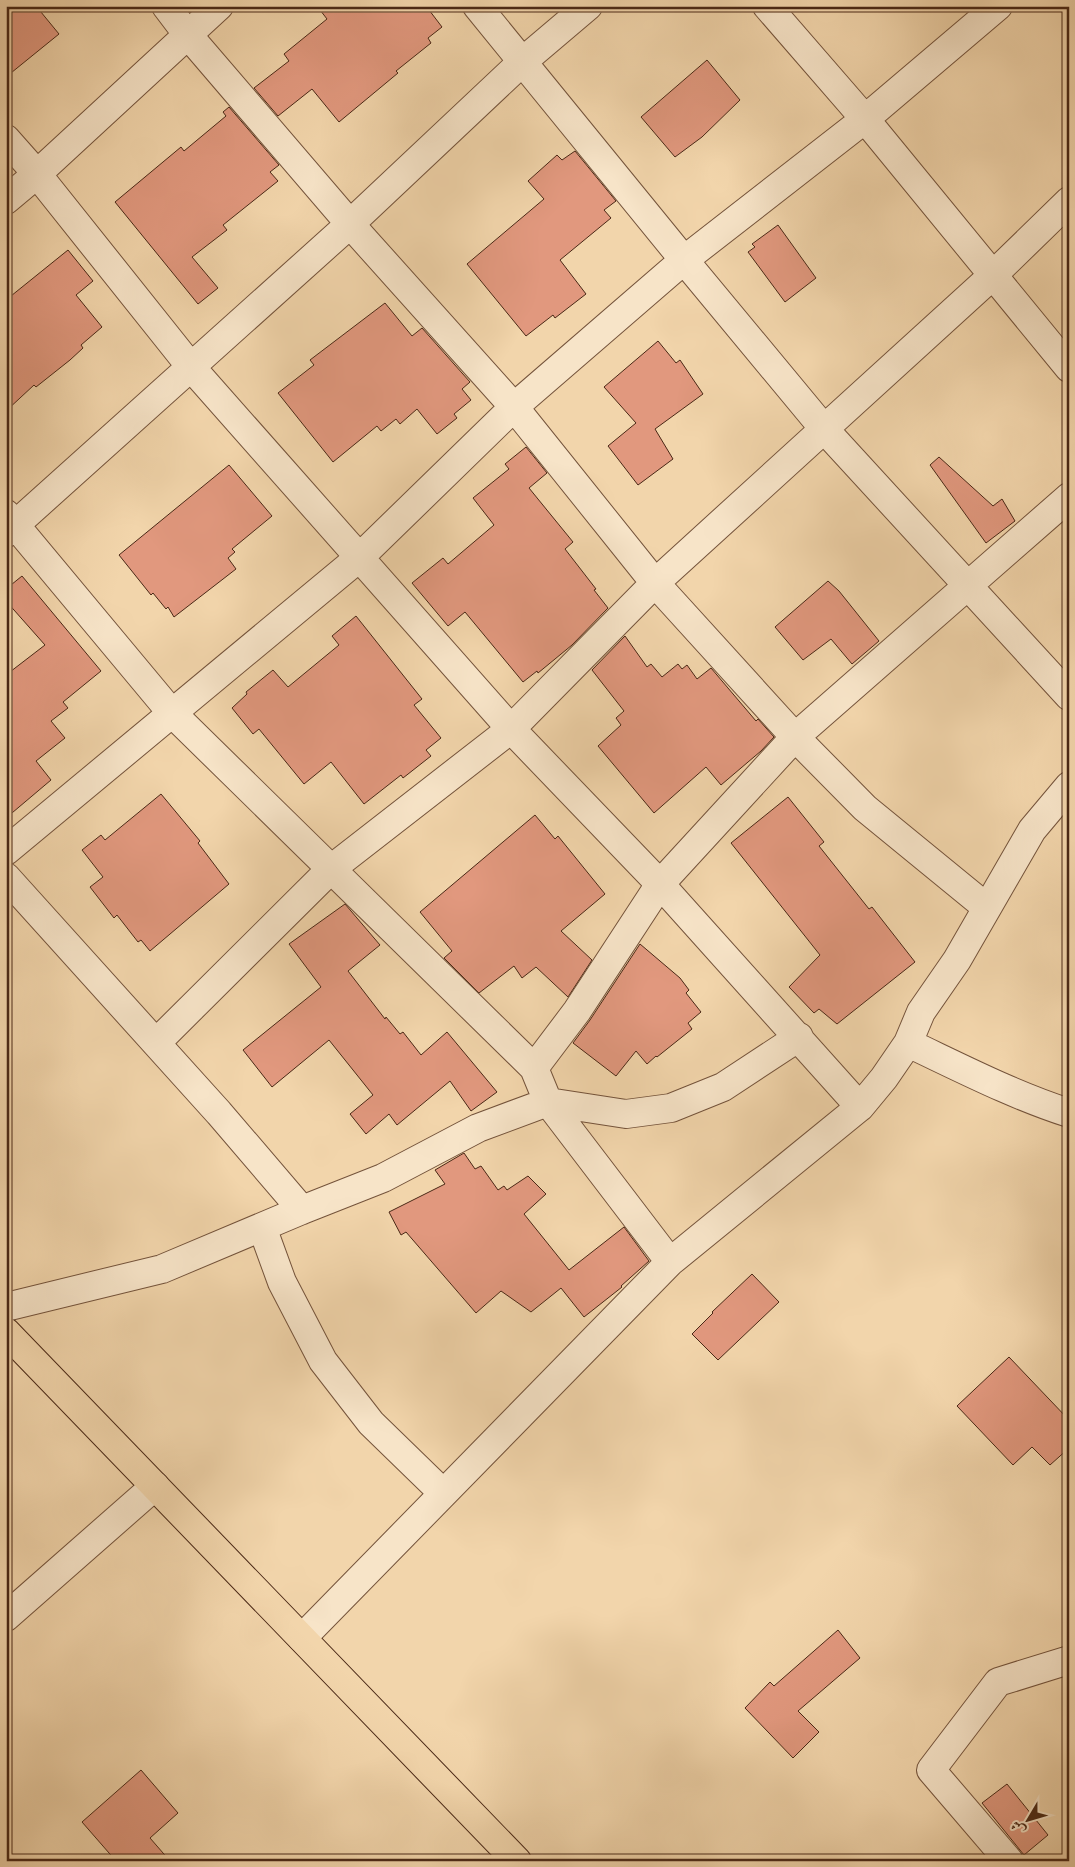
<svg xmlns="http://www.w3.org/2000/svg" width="1075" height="1867" viewBox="0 0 1075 1867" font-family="'Libre Bodoni',Amiri,serif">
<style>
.building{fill:#e1987e;stroke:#4a2816}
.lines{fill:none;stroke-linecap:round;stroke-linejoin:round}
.street-casing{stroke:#74533b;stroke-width:30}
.highway-casing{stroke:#4a2816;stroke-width:30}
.street{stroke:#f7e4c8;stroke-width:28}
.highway{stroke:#f2d5ab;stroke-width:28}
</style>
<rect width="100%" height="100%" fill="#f2d5ab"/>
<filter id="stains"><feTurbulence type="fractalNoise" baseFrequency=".004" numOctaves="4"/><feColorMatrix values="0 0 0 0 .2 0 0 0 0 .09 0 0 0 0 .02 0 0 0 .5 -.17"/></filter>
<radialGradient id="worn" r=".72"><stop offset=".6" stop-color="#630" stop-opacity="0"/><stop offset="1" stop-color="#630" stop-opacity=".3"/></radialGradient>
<path class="building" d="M6 6H36L59 34 6 77Z
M317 6H426L442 27 428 38 431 43 396 71 398 73 339 122 312 89 278 116 254 88 289 61 284 54 327 19Z
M707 60 740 100 702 137 675 157 641 117Z
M229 107 279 165 270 172 278 181 223 225 227 230 192 257 218 288 198 304 115 202 181 147 184 151 226 116 223 112Z
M575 151 616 201 604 210 611 218 560 260 586 294 555 318 553 315 526 336 467 264 544 199 528 181 557 155 562 160Z
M778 225 816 278 785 302 748 252 755 247 752 244Z
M68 250 93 281 76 295 102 327 81 345 83 348 70 360 36 387 34 385 6 411V300Z
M385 303 412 336 422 328 470 382 462 389 471 400 454 414 457 418 437 434 417 409 400 424 396 419 381 431 377 426 333 462 278 393 314 365 310 360Z
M658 341 676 363 680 360 703 394 655 429 673 459 638 485 608 446 636 423 604 387Z
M526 447 547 473 529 488 573 542 565 549 596 589 594 590 608 608 572 645 538 673 537 671 523 682 465 612 448 626 412 583 443 558 448 564 494 525 473 498 509 469 505 464Z
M939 457 993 506 1002 499 1015 521 986 543 930 465Z
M229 465 272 516 232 549 235 552 228 558 236 569 174 617 168 607 166 609 153 593 151 595 119 555Z
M22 576 101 671 63 702 68 708 51 721 65 738 36 761 51 780 6 818V675L45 645 6 601V589Z
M828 581 839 591 879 641 852 664 831 639 803 660 775 627Z
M356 616 422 699 414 705 441 738 426 750 431 756 403 778 401 775 364 804 331 762 304 784 259 729 253 734 232 708 247 694 246 692 273 670 288 687 339 645 332 636Z
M625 636 647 667 651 664 662 677 678 664 682 669 687 665 697 679 711 668 756 721 758 719 774 737 761 751 721 785 706 767 654 813 598 746 621 725 616 718 624 711 592 670Z
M161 794 200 841 198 843 229 884 150 951 141 940 138 942 117 915 114 918 90 887 103 877 82 850 101 835 105 840Z
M788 797 824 842 819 846 869 909 872 907 915 962 837 1024 819 1009 814 1013 789 987 820 955 731 843Z
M535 815 555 839 558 836 605 894 561 931 592 960 568 997 536 967 522 978 514 966 479 993 444 958 452 951 420 912Z
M345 904 380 945 348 971 385 1019 386 1017 400 1034 403 1032 421 1055 447 1032 497 1092 471 1111 450 1081 397 1125 389 1114 366 1134 350 1114 373 1095 329 1040 272 1087 243 1050 321 987 289 944Z
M640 944 680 978 689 990 686 993 701 1012 688 1023 692 1029 657 1057 656 1056 647 1064 636 1051 616 1076 573 1043 590 1020Z
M464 1153 475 1169 481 1166 498 1190 504 1186 507 1190 528 1176 546 1194 524 1214 569 1270 624 1227 649 1261 621 1286 622 1287 584 1317 561 1288 531 1312 501 1291 476 1313 406 1232 401 1235 389 1212 445 1184 435 1170Z
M752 1274 779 1302 718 1360 692 1334 713 1313 712 1312Z
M1009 1357 1069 1420V1448L1050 1465 1032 1447 1013 1465 957 1406Z
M838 1630 860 1658 798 1711 819 1732 793 1758 745 1708 770 1682 774 1686Z
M141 1770 178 1813 150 1838 170 1861H116L82 1822Z
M1007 1784 1048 1835 1024 1855 982 1803Z"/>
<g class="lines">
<defs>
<path id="street" d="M166 6 188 35 350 224 514 407 655 583 795 737 865 808 986 907
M477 6 684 260 825 430 1069 696
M767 6 865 119 1069 368
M6 139 37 174 191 367 511 729 660 884 860 1107
M6 200 37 174 219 6
M6 514 171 712 534 1068 548 1102 670 1262
M6 533 350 224 522 62 588 6
M6 851 360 557 514 407 684 260 865 119 998 6
M6 877 219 1113 302 1210
M156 1043 331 869 511 729 655 583 992 276 1069 201
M908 1043C961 1068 1013 1095 1069 1113
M534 1068 577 1011 660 884 795 737 1069 497
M262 1227 282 1282 323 1361 371 1423 443 1493
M6 1307 162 1269 302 1210 383 1178 478 1128 548 1102 626 1114 671 1108 723 1087 799 1037
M6 1617 155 1486
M302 1638 670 1262 860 1107 884 1078 908 1043 921 1012 957 960 1032 830 1069 786
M1009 1861 931 1770 998 1682 1069 1660"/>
<path id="highway" d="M6 1332 517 1861"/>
</defs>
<use href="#street" class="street-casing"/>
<use href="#highway" class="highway-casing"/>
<use href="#street" class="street"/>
<use href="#highway" class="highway"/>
</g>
<rect width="1075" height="1867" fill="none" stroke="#f2d5ab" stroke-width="25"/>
<rect x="8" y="8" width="1060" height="1852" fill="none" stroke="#4a2816" stroke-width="2.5"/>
<rect x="12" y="12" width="1050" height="1842" fill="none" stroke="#4a2816"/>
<g transform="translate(1028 1820) rotate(232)" stroke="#f7e4c8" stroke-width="4" paint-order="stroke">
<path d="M0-4L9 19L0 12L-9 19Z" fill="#4a2816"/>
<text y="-8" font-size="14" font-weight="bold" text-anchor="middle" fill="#4a2816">ش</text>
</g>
<rect width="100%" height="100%" filter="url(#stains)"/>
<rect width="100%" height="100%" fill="url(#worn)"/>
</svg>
